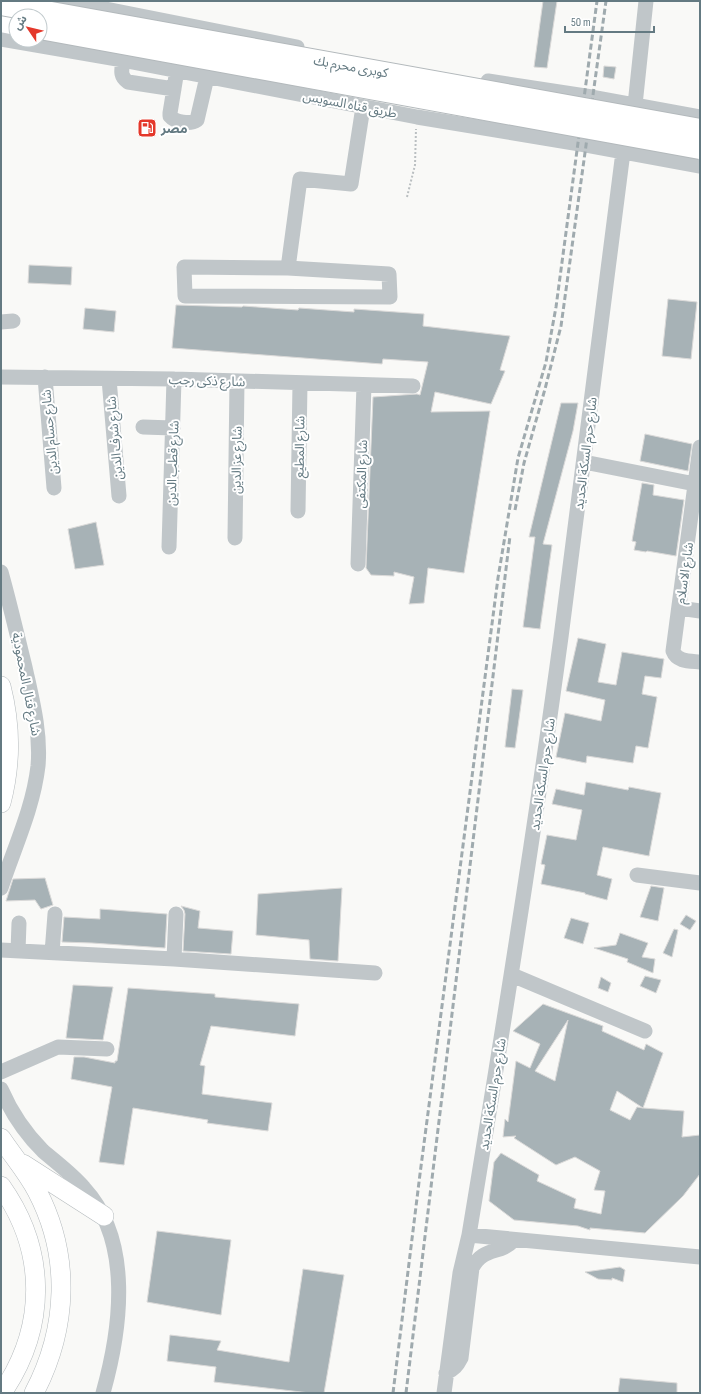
<svg xmlns="http://www.w3.org/2000/svg" width="701" height="1394" viewBox="0 0 701 1394" font-family="'Sofia Sans Condensed','Noto Sans Arabic',sans-serif">
<style>
.building{fill:#a7b2b6;stroke:#dbdad9;fill-rule:evenodd}
.lines{fill:none;stroke-linecap:round;stroke-linejoin:round}
.major-casing{stroke:#b4babd;stroke-width:20}
.highway-casing{stroke:#b3b9bc;stroke-width:24}
.path{stroke:#babfc1;stroke-width:2;stroke-dasharray:2 2;stroke-linecap:butt}
.minor{stroke:#c0c6c9;stroke-width:15}
.major{stroke:#fff;stroke-width:19}
.highway{stroke:#fff;stroke-width:22}
.rail{stroke:#9faaae;stroke-width:3;stroke-dasharray:6 3;stroke-linecap:butt}
.highway-bridge-casing{stroke:#b3b9bc;stroke-width:24;stroke-linecap:butt}
.highway-bridge{stroke:#fff;stroke-width:22}
.labels{text-anchor:middle;stroke-width:4;stroke-linejoin:round;paint-order:stroke}
.street-label{font-size:13px;fill:#647a82;stroke:#fff}
.poi-label{font-size:13px;font-weight:bold;fill:#647a82;stroke:#fff;text-anchor:start}
</style>
<rect width="100%" height="100%" fill="#f9f9f7"/>
<path class="building" d="M543 1H557L547 68 534 67Z
M604 66 616 67 614 79 603 77Z
M29 265 72 267 71 285 28 283Z
M668 299 697 302 691 359 662 356Z
M176 305 242 307 243 306 298 310 299 308 354 312V309L424 314 423 326 510 336 500 370 505 371 491 404 435 392 431 412 490 411 464 573 428 568 424 603 409 604 414 577 394 572V576L371 575 366 568 373 397 417 394 420 395 428 362 383 359 382 364 172 348Z
M85 308 116 311 114 332 83 329Z
M561 403H578L573 431 543 544 552 545 540 629 523 627 535 537H529Z
M645 434 692 444 688 471 640 461Z
M642 483 654 485 653 495 684 500 676 556 647 551 646 552 634 550 636 542 632 541Z
M96 522 104 565 75 569 68 529Z
M578 638 606 644 598 682 616 685 622 652 664 659 661 678 645 676 642 694 657 697 648 748 636 746 633 763 587 756 586 763 556 757 565 713 601 721 605 700 566 691Z
M512 689 523 690 515 748 505 747Z
M586 782 628 790 629 787 661 793 649 856 603 847 597 875 612 879 607 900 585 894V893L541 884 545 865 541 864 547 835 576 840 582 810 552 804 556 789 584 795Z
M45 878 53 905 41 909 35 900 6 901 13 879Z
M651 886 664 888 658 921 640 917Z
M342 888 338 961 310 959 309 940 256 935 258 894Z
M181 906 200 911 198 928 233 931 231 954 183 951 185 914 184 910Z
M100 909 167 914 165 948 92 943 62 942 64 917 100 919Z
M686 915 696 921 690 930 680 924Z
M571 918 589 923 583 944 564 938Z
M674 929 678 930 672 957 663 953Z
M620 933 648 943 642 957 655 959 653 973 627 962 628 959 594 948 616 945Z
M645 976 661 980 656 993 640 986Z
M601 977 611 983 608 992 598 988Z
M73 985 113 987 103 1040 66 1038Z
M128 988 215 994V997L299 1004 295 1036 211 1026 200 1065 205 1066 202 1094 272 1103 268 1131 207 1123 208 1120 133 1108 124 1165 99 1162 112 1087 71 1079 74 1057H84L115 1063V1061H117Z
M543 1004 603 1026 602 1031 644 1050 646 1044 663 1053 643 1108 684 1111 682 1137 700 1135V1174L683 1196 645 1233 590 1228V1230L578 1226 514 1220 489 1201 494 1162 501 1153 539 1175 537 1181 576 1199 574 1208 601 1214 605 1191 594 1190 600 1171 575 1157 556 1165 514 1138 516 1136 503 1137 505 1119 508 1122 516 1061 530 1068 540 1044 513 1031ZM568 1020 555 1081 535 1071ZM617 1091 643 1108 637 1107 630 1120 610 1110Z
M157 1231 231 1240 221 1315 147 1302Z
M620 1267 625 1270 623 1282 612 1278V1280L598 1279 585 1272Z
M303 1269 344 1275 324 1393H310L214 1382 216 1367 167 1361 170 1335 221 1341 217 1350 289 1362Z
M620 1378 677 1383V1393H618Z"/>
<g class="lines">
<defs>
<path id="major" d="M1 686C11 725 11 765 1 803
M1 1138C13 1156 27 1172 37 1191 71 1256 68 1328 34 1393
M23 1164 104 1216
M1 1186C47 1251 47 1327 2 1393"/>
<path id="highway" d="M1 21 16 24"/>
</defs>
<use href="#major" class="major-casing"/>
<use href="#highway" class="highway-casing"/>
<path class="path" d="M407 197 415 165 416 129"/>
<path class="minor" d="M65 1 297 47
M1 39 123 60 417 117 586 145 700 166
M123 60C122 69 119 76 128 82L174 89
M177 70 170 113V116C175 122 190 125 197 120L207 77
M488 81 592 97 700 117
M635 105 646 1
M288 268 389 274 390 297 185 296 184 267 288 268 300 179 351 184 363 107
M1 322 13 321
M1 377 174 379 413 386
M45 377 54 488
M109 379 119 496
M143 427 173 428
M700 447 673 651C677 662 690 661 700 662
M584 462 695 484
M298 511 300 383
M235 538 237 381
M169 547 174 379
M358 564 364 385
M1 572C10 604 17 635 25 667 32 699 41 733 38 766 33 809 14 848 1 888
M679 608 700 611
M637 875 700 883
M1 950 174 959 375 973
M18 951 19 923
M52 953 55 914
M174 959 176 914
M512 975 645 1031
M1 1072 58 1047 107 1049
M1 1089C11 1112 25 1133 43 1151 57 1163 72 1174 84 1188 133 1241 121 1329 103 1393
M469 1235 700 1257
M446 1373C454 1369 457 1366 461 1358L472 1268C484 1246 500 1255 514 1240
M444 1393 460 1273 469 1235C502 1036 534 837 561 637 583 476 603 314 623 152"/>
<use href="#major" class="major"/>
<use href="#highway" class="highway"/>
<path class="rail" d="M515 510 524 463 545 389 561 326 606 1
M393 1393 420 1174 498 578 518 458 546 362 556 307 597 1
M406 1393 510 536"/>
<defs>
<path id="highway-bridge" d="M1 4 700 130
M40 28 700 148"/>
</defs>
<use href="#highway-bridge" class="highway-bridge-casing"/>
<use href="#highway-bridge" class="highway-bridge"/>
</g>
<defs>
<symbol id="fuel-square" viewBox="-11 -11 22 22"><rect x="-9" y="-9" width="18" height="18" rx="4" fill="#e4382b" stroke="#fff"/><path d="M-5.5-6h7V0h2V4h1.3V-2.5L3-4.5l.8-.8L6-3V5H2.5V1h-1V6h-7ZM-4.2-4.7v3.2H.2V-4.7Z" fill="#fff"/></symbol>
</defs>
<g fill-rule="evenodd">
<use href="#fuel-square" x="136" y="117" width="22" height="22"/>
</g>
<g class="labels">
<g class="street-label">
<text transform="translate(351 66) rotate(10)" y="5">كوبرى محرم بك</text>
<text transform="translate(350 104) rotate(11)" y="5">طريق قناه السويس</text>
<text transform="translate(207 380) rotate(2)" y="5">شارع ذكى رجب</text>
<text transform="translate(49 432) rotate(-95)" y="5">شارع حسام الدين</text>
<text transform="translate(114 438) rotate(-95)" y="5">شارع شرف الدين</text>
<text transform="translate(299 447) rotate(-89)" y="5">شارع المطيع</text>
<text transform="translate(585 453) rotate(-83)" y="5">شارع حرم السكة الحديد</text>
<text transform="translate(236 460) rotate(-89)" y="5">شارع عز الدين</text>
<text transform="translate(172 463) rotate(-88)" y="5">شارع قطب الدين</text>
<text transform="translate(361 474) rotate(-88)" y="5">شارع المكتفى</text>
<text transform="translate(684 573) rotate(-82)" y="5">شارع الاسلام</text>
<text transform="translate(27 684) rotate(79)" y="5">شارع قنال المحمودية</text>
<text transform="translate(542 774) rotate(-82)" y="5">شارع حرم السكة الحديد</text>
<text transform="translate(492 1094) rotate(-81)" y="5">شارع حرم السكة الحديد</text>
</g>
<g class="poi-label">
<text x="161" y="133">مصر</text>
</g>
</g>
<rect width="701" height="1394" fill="none" stroke="#647a82" stroke-width="4"/>
<g transform="translate(28 28) rotate(305)"><circle r="19" fill="#ffffff" stroke="#c1cacd"/>
<path d="M0-3L7 15L0 10L-7 15Z" fill="#e4382b"/>
<text y="-6" font-size="11" font-weight="bold" text-anchor="middle" fill="#647a82">ش</text>
</g>
<path d="M565 26v6h89v-6" fill="none" stroke="#647a82" stroke-width="2"/>
<text x="571" y="26" font-size="12" fill="#647a82" stroke="#ffffff" stroke-width="3" paint-order="stroke">50 m</text>
</svg>
